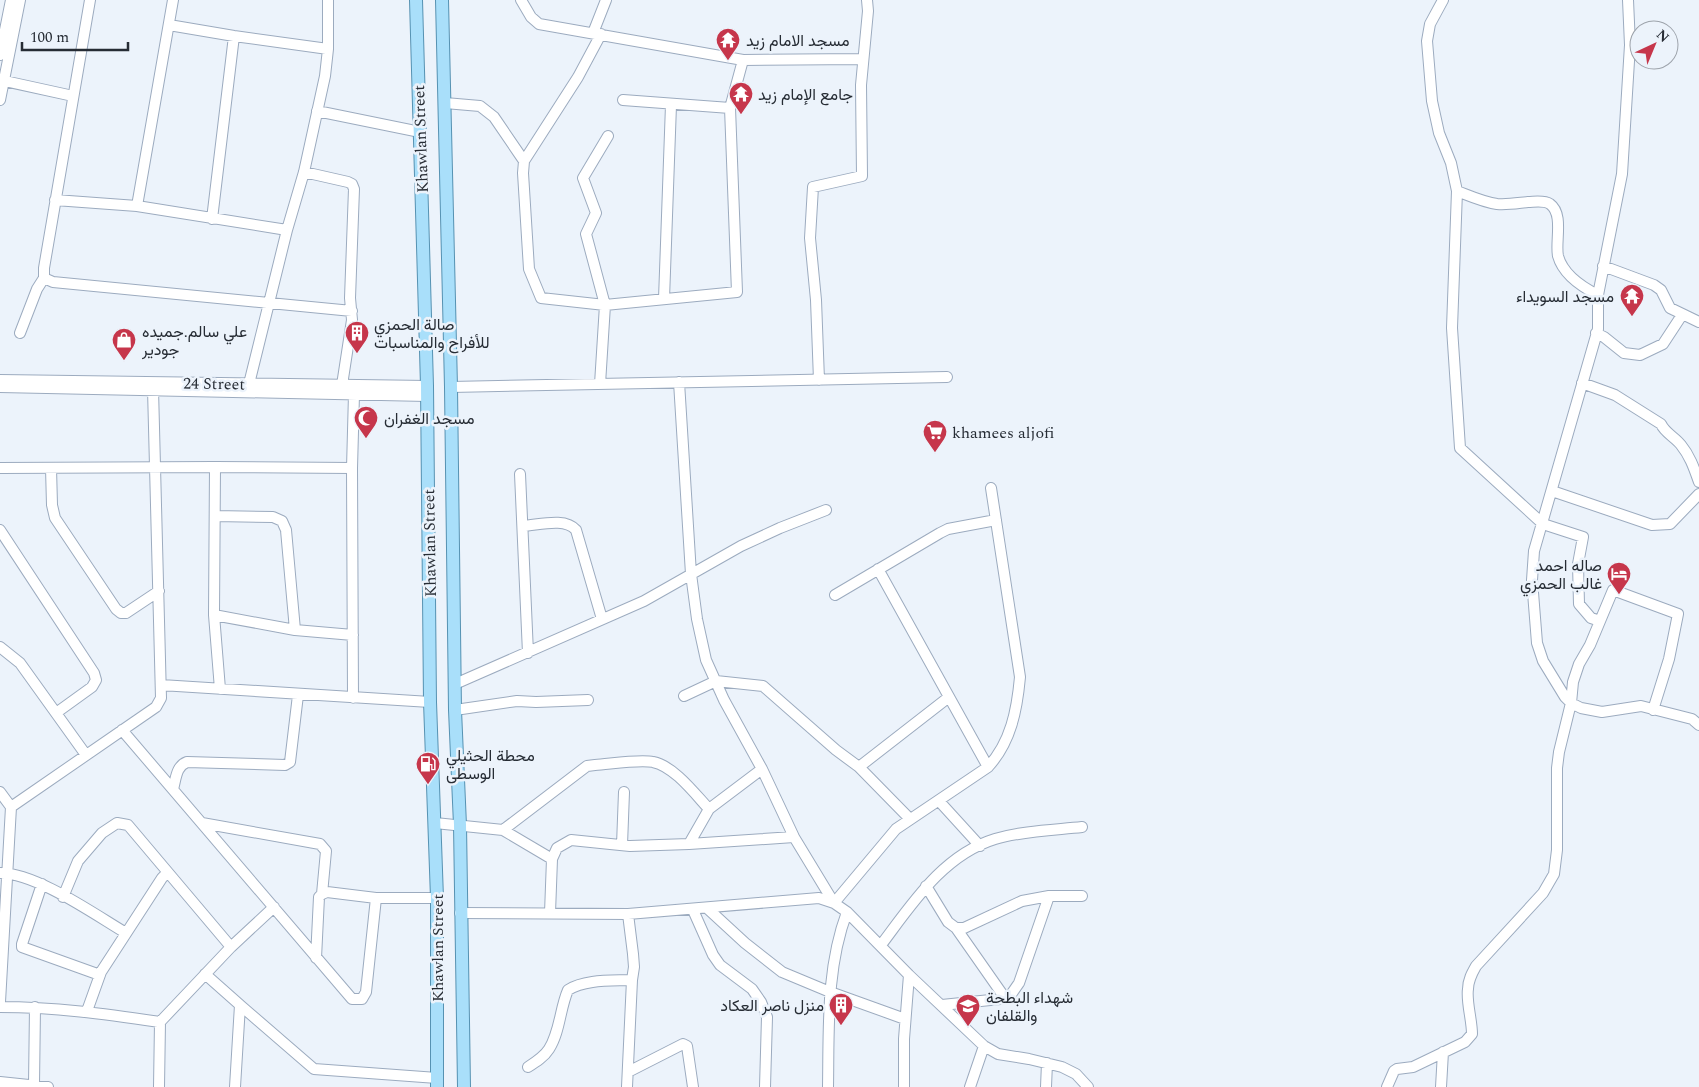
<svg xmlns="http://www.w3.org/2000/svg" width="1699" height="1087" viewBox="0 0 1699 1087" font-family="Spectral,Vazirmatn,serif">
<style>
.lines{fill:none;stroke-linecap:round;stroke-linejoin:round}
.minor-casing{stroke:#9cabbf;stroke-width:12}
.major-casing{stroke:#5692b2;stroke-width:14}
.minor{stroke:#fff;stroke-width:10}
.major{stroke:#a9dffa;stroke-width:12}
.labels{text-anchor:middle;stroke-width:5;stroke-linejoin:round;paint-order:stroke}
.poi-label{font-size:16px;fill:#262c34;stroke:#ecf3fb;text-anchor:start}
.street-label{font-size:16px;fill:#262c34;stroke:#ecf3fb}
</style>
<rect width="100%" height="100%" fill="#ecf3fb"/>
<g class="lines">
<defs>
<path id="minor" d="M521 0 531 17 539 24 743 60
M1443 0 1430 24 1427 41 1432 101 1439 133 1451 163 1457 191C1470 196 1483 202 1497 204 1507 205 1518 203 1528 202 1534 202 1544 200 1550 204 1564 214 1555 242 1558 256 1563 274 1582 287 1598 295
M1628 0 1630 45 1622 174 1598 295V329L1534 551 1532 580 1537 643 1543 661 1565 697 1571 703 1581 708 1602 712 1641 706 1692 719 1699 725
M169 25 234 36 328 49
M593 33 606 0
M0 55 11 0
M0 80 73 96
M0 100 20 0
M445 103 480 106 494 117 524 161
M730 108 743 60 863 59
M317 111 420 132
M608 136 583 178 596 213 586 234 605 305 737 292 730 108 623 100
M304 172 348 182 352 184 354 189 350 298 352 320 342 385
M1457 191 1452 328 1460 448 1543 524 1583 537 1578 564 1579 604 1591 618 1600 621
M55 200 137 206 287 230
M137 206 173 0
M212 219 234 36
M1603 266 1654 285 1661 290 1670 308 1699 322
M44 278 53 282 352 311
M664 299 671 105
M20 333 37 289 44 278V268L90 0
M1596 333 1604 337 1624 353 1640 355 1663 344 1682 315
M0 380 427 386
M819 380 816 300 810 238 813 187 862 176 861 85 868 11 867 0
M679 382 691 574 697 619 706 660 724 700 762 769 794 837 834 903
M1582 383 1615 395 1661 424C1665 433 1675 437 1681 445 1690 456 1694 468 1699 482
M600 384 605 305 541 298 529 269 523 173 524 161 578 77 601 34
M0 387 427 396
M451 387 947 377
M248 388 287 230 304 172 325 76 328 49V0
M215 467 214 615 220 689
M0 468 215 467 352 468
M51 468 52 505 55 518 116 609 121 613H126L159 591
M520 474 528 653
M1552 491 1652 525 1670 524 1699 494
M215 516 273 517 282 521 286 530 295 630
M523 526C539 525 565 517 576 530L602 619
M0 530 94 673 96 680 92 687 56 713
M878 569 988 767
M835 595 940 533 948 529 996 520
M214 615 295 630 353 635
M0 647 20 663 86 755
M455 684 644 601 741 546 780 528 826 510
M161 685 430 702
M684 696 716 681 763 686 836 750 859 767 910 819
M353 698 352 468 354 394
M455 710 517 701 536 702 588 700
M122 730 352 999H362L366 992 376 898
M859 767 949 697
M173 789C176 779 176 766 187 762L285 765 290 762 298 695
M0 792 11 807 0 1002
M939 801 980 846
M11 807 156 707 161 698 153 389
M202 823 320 844 326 851 322 894 319 897 316 958
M435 823 503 830 552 859
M503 830 587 766 595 765C610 764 640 759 653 762 674 766 695 794 709 809
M689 844 709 809 762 769
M622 845 624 792
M0 873C36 873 94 914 126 933
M42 884 22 944V947L100 975
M926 886 948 922 956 928H964L1022 901 1049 896H1082
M322 894 327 892 376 898H437
M63 897 78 861 102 833 117 823 128 825 231 947
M834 903 896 829 988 767C1011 742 1017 710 1020 677L991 488
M707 908 745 943 782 972 830 992 905 1019
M693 910 713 955 720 965 752 989 761 1002 767 1017 765 1087
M460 913 628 914 819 898 834 903 847 912 909 975 984 1046 998 1054 1029 1059 1062 1067 1076 1074 1088 1087
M550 913 552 859 557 848 571 840 630 846 689 844 794 837
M956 928 1005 998
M881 945C912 904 943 855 995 839 1022 831 1054 830 1082 827
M205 974 240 1005 235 1087
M240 1005 314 1069 437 1078
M942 1005 1000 999 1010 996 1019 983 1049 896
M0 1007C55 1007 105 1014 160 1022
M87 1011 101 972 162 878 167 873
M528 1067C536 1062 544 1057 549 1049 560 1032 560 1008 568 990 585 979 612 981 632 980
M628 1072 683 1044 687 1046 693 1087
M0 1082 48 1087
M34 1085 35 1007
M159 1087 160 1022 231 947 274 907
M627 1087 632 980 634 967 633 954 628 914
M828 1087C829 1028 826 968 847 912
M904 1087V1039L909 975
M970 1087 984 1046
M1046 1087 1047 1063
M1387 1087 1394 1071 1397 1069 1413 1067 1465 1042 1472 1034C1472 1020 1466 1001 1468 989 1468 980 1472 973 1476 966L1543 893 1554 874 1557 850V768L1559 752 1571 703 1573 682 1579 664 1590 645 1613 590 1678 614 1669 659 1653 710
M1441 1087 1443 1052"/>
<path id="major" d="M416 0 427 386 430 702 437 898V1087
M442 0 451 387 455 710 460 825 464 1087"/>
</defs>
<use href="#minor" class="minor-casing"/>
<use href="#major" class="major-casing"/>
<use href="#minor" class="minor"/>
<use href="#major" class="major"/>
</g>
<defs>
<symbol id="temple-pin" viewBox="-11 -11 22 30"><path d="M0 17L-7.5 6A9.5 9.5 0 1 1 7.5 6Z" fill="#c6364b" stroke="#ecf3fb"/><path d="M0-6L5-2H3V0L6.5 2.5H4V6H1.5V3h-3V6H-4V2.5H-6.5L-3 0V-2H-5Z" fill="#fff"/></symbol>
<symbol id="building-pin" viewBox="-11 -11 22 30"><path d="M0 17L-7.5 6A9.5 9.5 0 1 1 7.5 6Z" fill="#c6364b" stroke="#ecf3fb"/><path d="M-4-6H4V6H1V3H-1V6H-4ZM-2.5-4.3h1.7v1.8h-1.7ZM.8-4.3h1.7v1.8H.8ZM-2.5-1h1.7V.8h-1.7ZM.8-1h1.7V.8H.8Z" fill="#fff"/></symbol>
<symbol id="shop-pin" viewBox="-11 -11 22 30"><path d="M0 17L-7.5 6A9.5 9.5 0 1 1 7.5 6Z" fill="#c6364b" stroke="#ecf3fb"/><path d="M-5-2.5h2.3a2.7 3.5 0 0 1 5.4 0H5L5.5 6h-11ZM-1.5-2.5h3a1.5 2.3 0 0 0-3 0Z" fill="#fff"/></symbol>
<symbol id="mosque-pin" viewBox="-11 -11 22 30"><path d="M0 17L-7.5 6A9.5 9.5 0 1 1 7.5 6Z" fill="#c6364b" stroke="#ecf3fb"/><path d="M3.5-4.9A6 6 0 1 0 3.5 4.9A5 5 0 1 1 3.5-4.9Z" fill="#fff"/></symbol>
<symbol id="supermarket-pin" viewBox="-11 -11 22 30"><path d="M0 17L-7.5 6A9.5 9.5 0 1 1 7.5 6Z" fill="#c6364b" stroke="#ecf3fb"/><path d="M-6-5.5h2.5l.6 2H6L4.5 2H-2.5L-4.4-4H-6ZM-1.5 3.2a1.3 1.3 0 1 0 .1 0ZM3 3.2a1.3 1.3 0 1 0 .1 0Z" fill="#fff"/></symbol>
<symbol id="hotel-pin" viewBox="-11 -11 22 30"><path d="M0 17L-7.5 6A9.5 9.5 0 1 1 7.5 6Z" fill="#c6364b" stroke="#ecf3fb"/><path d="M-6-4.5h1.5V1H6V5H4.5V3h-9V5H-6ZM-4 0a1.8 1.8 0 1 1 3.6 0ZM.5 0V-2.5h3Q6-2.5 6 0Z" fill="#fff"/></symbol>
<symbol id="fuel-pin" viewBox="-11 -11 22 30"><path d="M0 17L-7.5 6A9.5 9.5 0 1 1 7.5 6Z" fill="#c6364b" stroke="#ecf3fb"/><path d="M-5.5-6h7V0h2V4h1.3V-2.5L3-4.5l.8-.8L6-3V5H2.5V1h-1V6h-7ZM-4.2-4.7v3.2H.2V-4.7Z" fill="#fff"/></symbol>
<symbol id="school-pin" viewBox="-11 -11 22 30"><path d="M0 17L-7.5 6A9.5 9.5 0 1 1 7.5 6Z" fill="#c6364b" stroke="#ecf3fb"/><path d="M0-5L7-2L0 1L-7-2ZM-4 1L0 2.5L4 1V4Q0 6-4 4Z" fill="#fff"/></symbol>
</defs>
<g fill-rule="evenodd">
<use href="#temple-pin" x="714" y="26" width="28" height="38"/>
<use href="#temple-pin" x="727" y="80" width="28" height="38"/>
<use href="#temple-pin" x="1618" y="282" width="28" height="38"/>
<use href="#building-pin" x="343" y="319" width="28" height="38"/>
<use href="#shop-pin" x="110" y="326" width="28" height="38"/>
<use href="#mosque-pin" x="352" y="404" width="28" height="38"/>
<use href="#supermarket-pin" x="921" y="418" width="28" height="38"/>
<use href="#hotel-pin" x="1605" y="560" width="28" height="38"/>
<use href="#fuel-pin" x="414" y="750" width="28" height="38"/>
<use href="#building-pin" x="827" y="991" width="28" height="38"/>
<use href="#school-pin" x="954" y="992" width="28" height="38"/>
</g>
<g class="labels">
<g class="poi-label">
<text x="746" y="46">مسجد الامام زيد</text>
<text x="758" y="100">جامع الإمام زيد</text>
<text x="1614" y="302" text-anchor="end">مسجد السويداء</text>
<text x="374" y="330">صالة الحمزي<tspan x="374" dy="18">للأفراح والمناسبات</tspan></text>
<text x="142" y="337">علي سالم.جميده<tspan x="142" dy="18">جودير</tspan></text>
<text x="384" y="424">مسجد الغفران</text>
<text x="952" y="438">khamees aljofi</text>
<text x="1602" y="571" text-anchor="end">صاله احمد<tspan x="1602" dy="18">غالب الحمزي</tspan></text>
<text x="446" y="761">محطة الحثيلي<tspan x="446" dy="18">الوسطى</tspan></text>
<text x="986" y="1003">شهداء البطحة<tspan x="986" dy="18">والقلفان</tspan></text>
<text x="824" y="1011" text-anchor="end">منزل ناصر العكاد</text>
</g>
<g class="street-label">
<text transform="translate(420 139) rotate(-92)" y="6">Khawlan Street</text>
<text transform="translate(214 383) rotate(1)" y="6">24 Street</text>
<text transform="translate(429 543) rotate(-91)" y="6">Khawlan Street</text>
<text transform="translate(437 948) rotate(-90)" y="6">Khawlan Street</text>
</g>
</g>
<g transform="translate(1654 45) rotate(44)"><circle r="24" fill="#ecf3fb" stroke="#9da3ab"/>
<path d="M0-4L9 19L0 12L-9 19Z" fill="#c6364b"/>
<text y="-8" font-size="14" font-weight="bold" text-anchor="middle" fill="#262c34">N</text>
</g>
<path d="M22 42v8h106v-8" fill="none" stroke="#262c34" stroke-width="2.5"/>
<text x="30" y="42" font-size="15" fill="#262c34" stroke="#ecf3fb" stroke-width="4" paint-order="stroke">100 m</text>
</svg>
